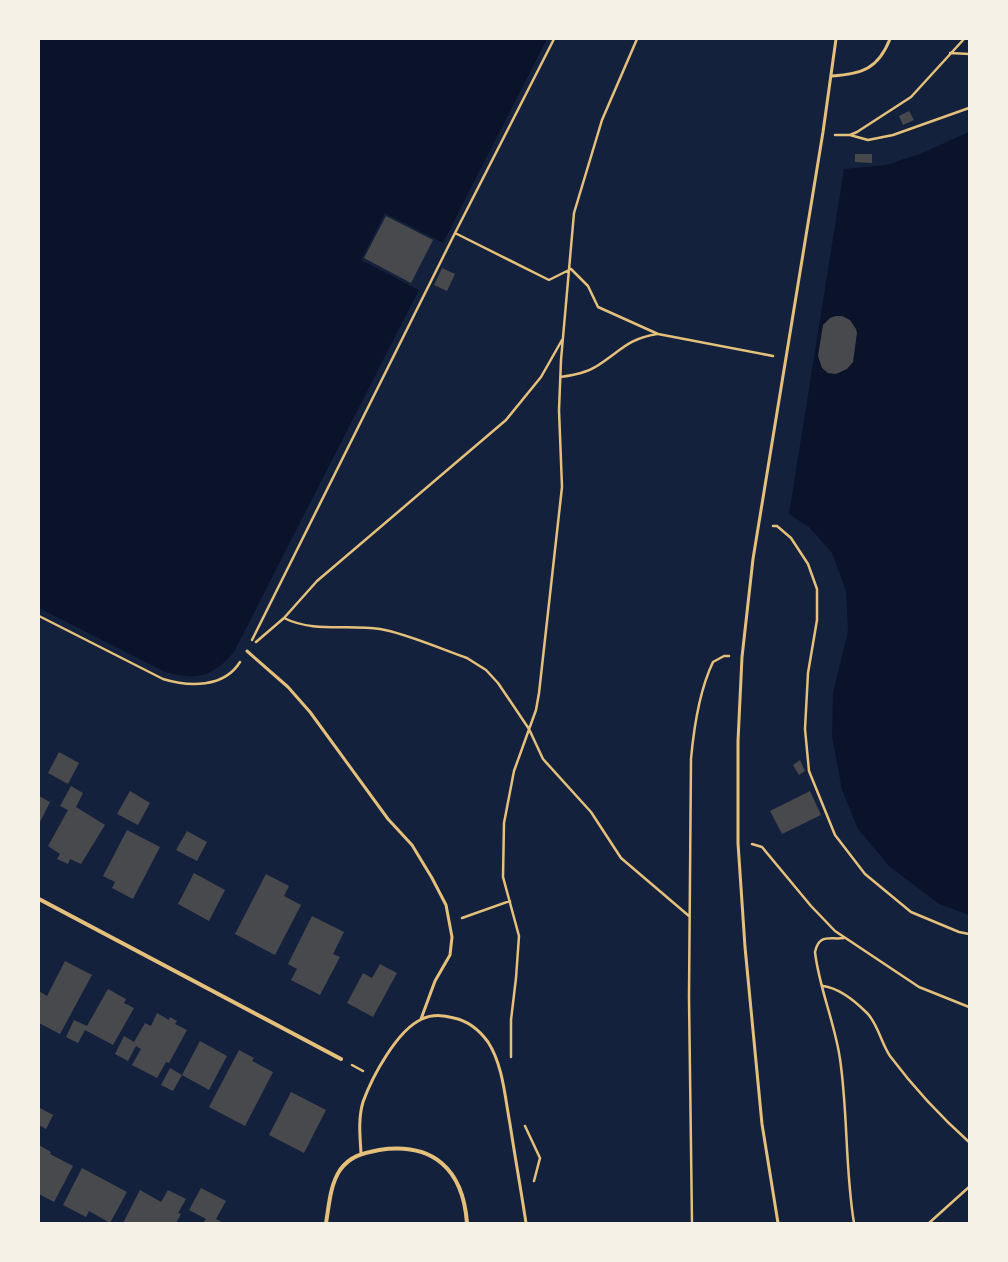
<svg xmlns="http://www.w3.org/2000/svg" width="1008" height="1262" viewBox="0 0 1008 1262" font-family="Cabin,sans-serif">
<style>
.water{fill:#0b132b}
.building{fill:#48494c}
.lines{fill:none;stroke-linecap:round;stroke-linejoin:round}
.path{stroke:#e5c07b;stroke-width:2.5}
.service{stroke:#e5c07b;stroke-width:3}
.minor{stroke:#e5c07b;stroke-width:4}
</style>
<rect width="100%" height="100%" fill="#14213d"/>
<path class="water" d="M39 39H547L443 243 385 213 361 260 419 290 234 652C213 677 196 681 165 672L39 608Z
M969 132V915L939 904 889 866 858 829 842 790 832 736 833 693 848 631 846 591 832 553 809 527 789 514 844 169 886 165 922 153Z"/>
<path class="building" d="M909 111 914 120 903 125 899 116Z
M855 154H872V163L855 162Z
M386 216 433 240 411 283 364 258Z
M442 268 455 274 447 291 434 285Z
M836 316H842L850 320 856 329 857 333 853 362 847 369 836 374 828 373 822 368 818 356 823 325 830 318Z
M59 752 79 763 68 784 48 773Z
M800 760 805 771 799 775 793 765Z
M71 786 83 793 76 807 105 825 81 864 70 859 68 864 57 859 60 854 48 846 68 810 60 806Z
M130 791 150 803 138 825 117 814Z
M810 791 821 815 782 834 770 811Z
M39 796 50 802 39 824Z
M127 830 160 847 133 899 112 888 115 882 103 876Z
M187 831 207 842 197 861 176 850Z
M194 873 225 890 209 921 178 904Z
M266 874 289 886 284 896 301 905 275 955 235 934Z
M312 916 344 932 333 954 340 957 320 995 291 980 297 969 288 964Z
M65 961 92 975 60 1034 39 1023V991L47 996Z
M380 964 397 973 373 1017 347 1003 363 973 372 978Z
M108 989 126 999 124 1003 134 1008 113 1045 85 1030 78 1043 66 1037 74 1020 87 1026Z
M157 1013 169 1020 170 1017 177 1021 175 1024 187 1030 169 1063 166 1062 157 1078 132 1065 141 1049 136 1046 128 1061 115 1054 124 1036 134 1042 145 1023 151 1026Z
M200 1041 227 1056 209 1090 182 1075 173 1091 161 1085 170 1068 182 1075Z
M239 1050 254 1058 252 1061 273 1072 245 1126 209 1107Z
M291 1092 326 1110 304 1153 269 1135Z
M40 1108 53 1115 46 1129 39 1125Z
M39 1145 51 1152 50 1154 73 1166 54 1202 39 1194Z
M82 1168 127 1192 110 1223 89 1211 86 1217 63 1205Z
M201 1188 226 1201 216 1219 223 1223H203L206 1219 189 1210Z
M140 1190 161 1202 168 1190 186 1199 178 1213 181 1214 176 1223H123Z"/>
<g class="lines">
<path class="path" d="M950 53 969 54
M835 135H850L857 132 911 97 964 39
M850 135 868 140 893 135 969 108
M455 233 549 280 571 269
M571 269 588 286 598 307 658 334 773 356
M561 377C573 375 586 373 597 366 621 351 627 339 657 334
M773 526H777L791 538 808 564 817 589V620L808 673 805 729 809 771 835 835 865 874 911 912 959 932 969 934
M39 616 163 679C189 687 224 688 240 662
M284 618C314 633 347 624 380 629 405 633 441 649 467 658L486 670 498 683 529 729 543 759 591 812 621 858 689 916
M252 640 455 233 554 39
M256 642 284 618 317 581 506 420 541 377 562 340
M752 844 762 847 811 906 835 931 919 987 969 1007
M462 918 510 901
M844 938C830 940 819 933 815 952 819 988 835 1023 840 1059 848 1113 845 1169 854 1223
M823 986C839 988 856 1002 867 1013 878 1024 881 1043 890 1056 914 1088 940 1116 969 1142
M511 1057V1020L516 978 519 936 503 877 504 823 514 771 536 710 539 693 562 487 559 410 561 360 574 213 602 120 637 39
M352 1065 363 1071
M525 1126 540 1158 534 1181
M692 1223 689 997 691 759C694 726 699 691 713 662L724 656H729
M929 1223 969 1187"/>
<path class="service" d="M832 76C862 74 878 69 890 39
M247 651 288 687 310 712 388 819 412 845 432 878 446 905 452 937 450 955 435 981 421 1019
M361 1153C360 1136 358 1119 363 1102 372 1077 397 1030 422 1019 432 1014 444 1015 454 1018 468 1021 480 1031 488 1042 503 1065 505 1098 510 1124 515 1157 521 1190 526 1223
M778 1223 762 1124 745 947 738 843V741L742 657 753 559 823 132 836 39"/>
<path class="minor" d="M39 899 341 1059
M326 1223C329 1206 330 1185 340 1170 350 1156 363 1153 379 1150 433 1142 463 1169 467 1223"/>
</g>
<rect width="1008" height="1262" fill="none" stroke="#f6f1e7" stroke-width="80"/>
</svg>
